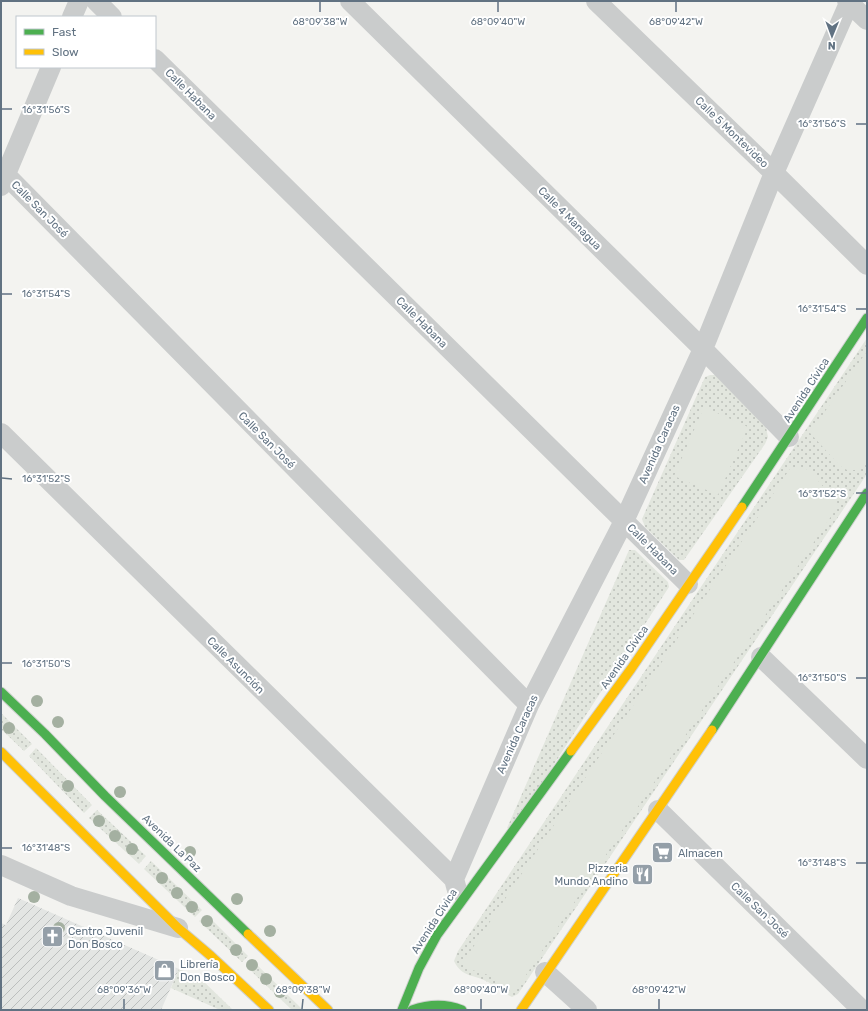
<svg xmlns="http://www.w3.org/2000/svg" width="868" height="1011" viewBox="0 0 868 1011" font-family="Rubik,sans-serif">
<style>
.industrial{fill:url(#industrial-furrows)}
.green{fill:url(#green-dots)}
.pitch{fill:#e2e6de}
.lines{fill:none;stroke-linecap:round;stroke-linejoin:round}
.fast-casing{stroke:#cfd1d0;stroke-width:11}
.slow-casing{stroke:#cfd1d0;stroke-width:11}
.street{stroke:#cacccc;stroke-width:20}
.fast{stroke:#4caf50;stroke-width:9}
.slow{stroke:#ffc107;stroke-width:9}
.tree{fill:#a4b0a1}
.ticks{fill:none;stroke:#617282;stroke-width:1.5}
.labels{text-anchor:middle;stroke-width:4;stroke-linejoin:round;paint-order:stroke}
.street-label{font-size:11px;fill:#617282;stroke:#fff}
.poi-label{font-size:11px;fill:#617282;stroke:#fff;text-anchor:start}
.ticks-label{font-size:10px;text-anchor:middle;fill:#617282;stroke:#fff;stroke-width:4;stroke-linejoin:round;paint-order:stroke}
</style>
<defs>
<pattern id="industrial-furrows" width="10" height="10" patternUnits="userSpaceOnUse"><rect width="10" height="10" fill="#e3e5e3"/><path d="M-1 1l2-2M0 10L10 0M9 11l2-2" fill="none" stroke="#bbbebd"/></pattern>
<pattern id="green-dots" width="8" height="8" patternUnits="userSpaceOnUse"><rect width="8" height="8" fill="#e2e6de"/><path d="M2 2h.1M6 6h.1" fill="none" stroke="#bbbfb9" stroke-width="1.8" stroke-linecap="round"/></pattern>
</defs>
<rect width="100%" height="100%" fill="#f3f3f0"/>
<path class="industrial" d="M18 898 179 969 161 1010H1V923L6 925Z"/>
<path class="green" d="M867 338V474L518 994 512 997C503 993 496 986 488 982 474 974 462 978 454 961L458 951Z
M710 375H715L766 427 768 437 765 444 684 560H679L645 527 642 519 705 377Z
M629 550H635L668 582 669 587 512 829 507 828Z
M1 713 32 744 24 751 1 729Z
M36 748 92 805 84 813 29 756Z
M97 810 146 856 139 864 89 818Z
M151 861 202 910 195 917 144 869Z
M207 915 248 956 242 962 199 921Z
M252 960 302 1009 301 1010H292L246 966Z
M179 969 200 978 233 1010H220L171 988Z"/>
<path class="pitch" d="M867 351V460L860 470H847L840 466 810 433Z
M704 407 748 427 718 495 674 476Z
M791 467H800L809 470 838 504 836 509 516 990 512 992C503 988 497 979 488 975 480 971 471 971 463 966L464 961Z"/>
<g class="lines">
<defs>
<path id="fast" d="M742 507 867 318
M1 692 45 734 105 796 248 934
M712 730 867 493
M402 1010 419 968 437 935 571 751
M412 1010C429 1004 445 1003 462 1010"/>
<path id="slow" d="M571 751 631 669 742 507
M1 752 178 928 211 956 269 1010
M248 934 328 1010
M521 1010 712 730"/>
</defs>
<use href="#fast" class="fast-casing"/>
<use href="#slow" class="slow-casing"/>
<path class="street" d="M96 1 112 17
M350 1 703 349 789 437
M596 1 774 173 867 265
M847 1 867 20
M72 17 79 1
M155 59 688 584
M6 175 529 705
M1 186 51 67
M1 433 454 879 457 890
M761 657 867 759
M658 810 862 1010
M1 865 71 896 178 928
M454 879 529 705 624 521 703 349 774 173 850 1
M545 972 587 1010"/>
<use href="#fast" class="fast"/>
<use href="#slow" class="slow"/>
</g>
<g class="tree">
<circle cx="37" cy="701" r="6"/>
<circle cx="58" cy="722" r="6"/>
<circle cx="9" cy="728" r="6"/>
<circle cx="68" cy="786" r="6"/>
<circle cx="120" cy="792" r="6"/>
<circle cx="99" cy="821" r="6"/>
<circle cx="115" cy="836" r="6"/>
<circle cx="132" cy="849" r="6"/>
<circle cx="190" cy="852" r="6"/>
<circle cx="162" cy="878" r="6"/>
<circle cx="177" cy="893" r="6"/>
<circle cx="34" cy="897" r="6"/>
<circle cx="237" cy="899" r="6"/>
<circle cx="192" cy="907" r="6"/>
<circle cx="207" cy="921" r="6"/>
<circle cx="59" cy="928" r="6"/>
<circle cx="270" cy="931" r="6"/>
<circle cx="236" cy="950" r="6"/>
<circle cx="252" cy="965" r="6"/>
<circle cx="266" cy="979" r="6"/>
<circle cx="280" cy="992" r="6"/>
</g>
<path class="ticks" d="M320 12V2M498 12V2M676 12V2M2 109H12M856 124H866M2 294H12M856 309H866M2 478 12 479M856 493H866M2 663H12M856 678H866M2 848H12M856 863H866M124 1009V999M302 1009 303 999M481 1009V999M659 1009V999"/>
<defs>
<symbol id="supermarket-square" viewBox="-11 -11 22 22"><rect x="-9" y="-9" width="18" height="18" rx="4" fill="#949fa8" stroke="#fff"/><path d="M-6-5.5h2.5l.6 2H6L4.5 2H-2.5L-4.4-4H-6ZM-1.5 3.2a1.3 1.3 0 1 0 .1 0ZM3 3.2a1.3 1.3 0 1 0 .1 0Z" fill="#fff"/></symbol>
<symbol id="restaurant-square" viewBox="-11 -11 22 22"><rect x="-9" y="-9" width="18" height="18" rx="4" fill="#949fa8" stroke="#fff"/><path d="M-5-6h1v4h1v-4h1v4h1v-4h1v5L-1.5 .5V6h-2V.5L-5-1ZM5-6V6H3V1.5H1.5Q1.5-4 5-6Z" fill="#fff"/></symbol>
<symbol id="church-square" viewBox="-11 -11 22 22"><rect x="-9" y="-9" width="18" height="18" rx="4" fill="#949fa8" stroke="#fff"/><path d="M-1.2-6h2.4v3.5h3.3v2.4h-3.3V6h-2.4V-.1h-3.3v-2.4h3.3Z" fill="#fff"/></symbol>
<symbol id="shop-square" viewBox="-11 -11 22 22"><rect x="-9" y="-9" width="18" height="18" rx="4" fill="#949fa8" stroke="#fff"/><path d="M-5-2.5h2.3a2.7 3.5 0 0 1 5.4 0H5L5.5 6h-11ZM-1.5-2.5h3a1.5 2.3 0 0 0-3 0Z" fill="#fff"/></symbol>
</defs>
<g fill-rule="evenodd">
<use href="#supermarket-square" x="650" y="840" width="25" height="25"/>
<use href="#restaurant-square" x="630" y="862" width="25" height="25"/>
<use href="#church-square" x="40" y="924" width="25" height="25"/>
<use href="#shop-square" x="152" y="958" width="25" height="25"/>
</g>
<g class="labels">
<g class="street-label">
<text transform="translate(191 94) rotate(45)" y="4">Calle Habana</text>
<text transform="translate(732 132) rotate(44)" y="4">Calle 5 Montevideo</text>
<text transform="translate(40 209) rotate(45)" y="4">Calle San José</text>
<text transform="translate(570 218) rotate(45)" y="4">Calle 4 Managua</text>
<text transform="translate(422 322) rotate(45)" y="4">Calle Habana</text>
<text transform="translate(806 390) rotate(-57)" y="4">Avenida Cívica</text>
<text transform="translate(267 440) rotate(45)" y="4">Calle San José</text>
<text transform="translate(659 444) rotate(-66)" y="4">Avenida Caracas</text>
<text transform="translate(653 549) rotate(45)" y="4">Calle Habana</text>
<text transform="translate(624 657) rotate(-55)" y="4">Avenida Cívica</text>
<text transform="translate(236 665) rotate(45)" y="4">Calle Asunción</text>
<text transform="translate(517 734) rotate(-66)" y="4">Avenida Caracas</text>
<text transform="translate(172 843) rotate(44)" y="4">Avenida La Paz</text>
<text transform="translate(760 910) rotate(44)" y="4">Calle San José</text>
<text transform="translate(434 921) rotate(-57)" y="4">Avenida Cívica</text>
</g>
<g class="poi-label">
<text x="678" y="857">Almacen</text>
<text x="628" y="872" text-anchor="end">Pizzeria<tspan x="628" dy="13">Mundo Andino</tspan></text>
<text x="68" y="935">Centro Juvenil<tspan x="68" dy="13">Don Bosco</tspan></text>
<text x="180" y="968">Librería<tspan x="180" dy="13">Don Bosco</tspan></text>
</g>
</g>
<g class="ticks-label">
<text x="320" y="25">68°09'38"W</text>
<text x="498" y="25">68°09'40"W</text>
<text x="676" y="25">68°09'42"W</text>
<text x="46" y="113">16°31'56"S</text>
<text x="822" y="127">16°31'56"S</text>
<text x="46" y="297">16°31'54"S</text>
<text x="822" y="312">16°31'54"S</text>
<text x="46" y="482">16°31'52"S</text>
<text x="822" y="497">16°31'52"S</text>
<text x="46" y="667">16°31'50"S</text>
<text x="822" y="681">16°31'50"S</text>
<text x="46" y="851">16°31'48"S</text>
<text x="822" y="866">16°31'48"S</text>
<text x="124" y="993">68°09'36"W</text>
<text x="303" y="993">68°09'38"W</text>
<text x="481" y="993">68°09'40"W</text>
<text x="659" y="993">68°09'42"W</text>
</g>
<rect width="868" height="1011" fill="none" stroke="#617282" stroke-width="4"/>
<rect x="16" y="16" width="140" height="52" fill="#ffffff" stroke="#c0c7cd"/>
<rect x="24" y="29" width="20" height="6" fill="#4caf50" stroke="#c0c7cd"/>
<text x="52" y="36" font-size="12" fill="#617282">Fast</text>
<rect x="24" y="49" width="20" height="6" fill="#ffc107" stroke="#c0c7cd"/>
<text x="52" y="56" font-size="12" fill="#617282">Slow</text>
<g transform="translate(832 36) rotate(181)" stroke="#ffffff" stroke-width="3" paint-order="stroke">
<path d="M0-3L7 15L0 10L-7 15Z" fill="#617282"/>
<text y="-6" font-size="11" font-weight="bold" text-anchor="middle" fill="#617282">N</text>
</g>
</svg>
